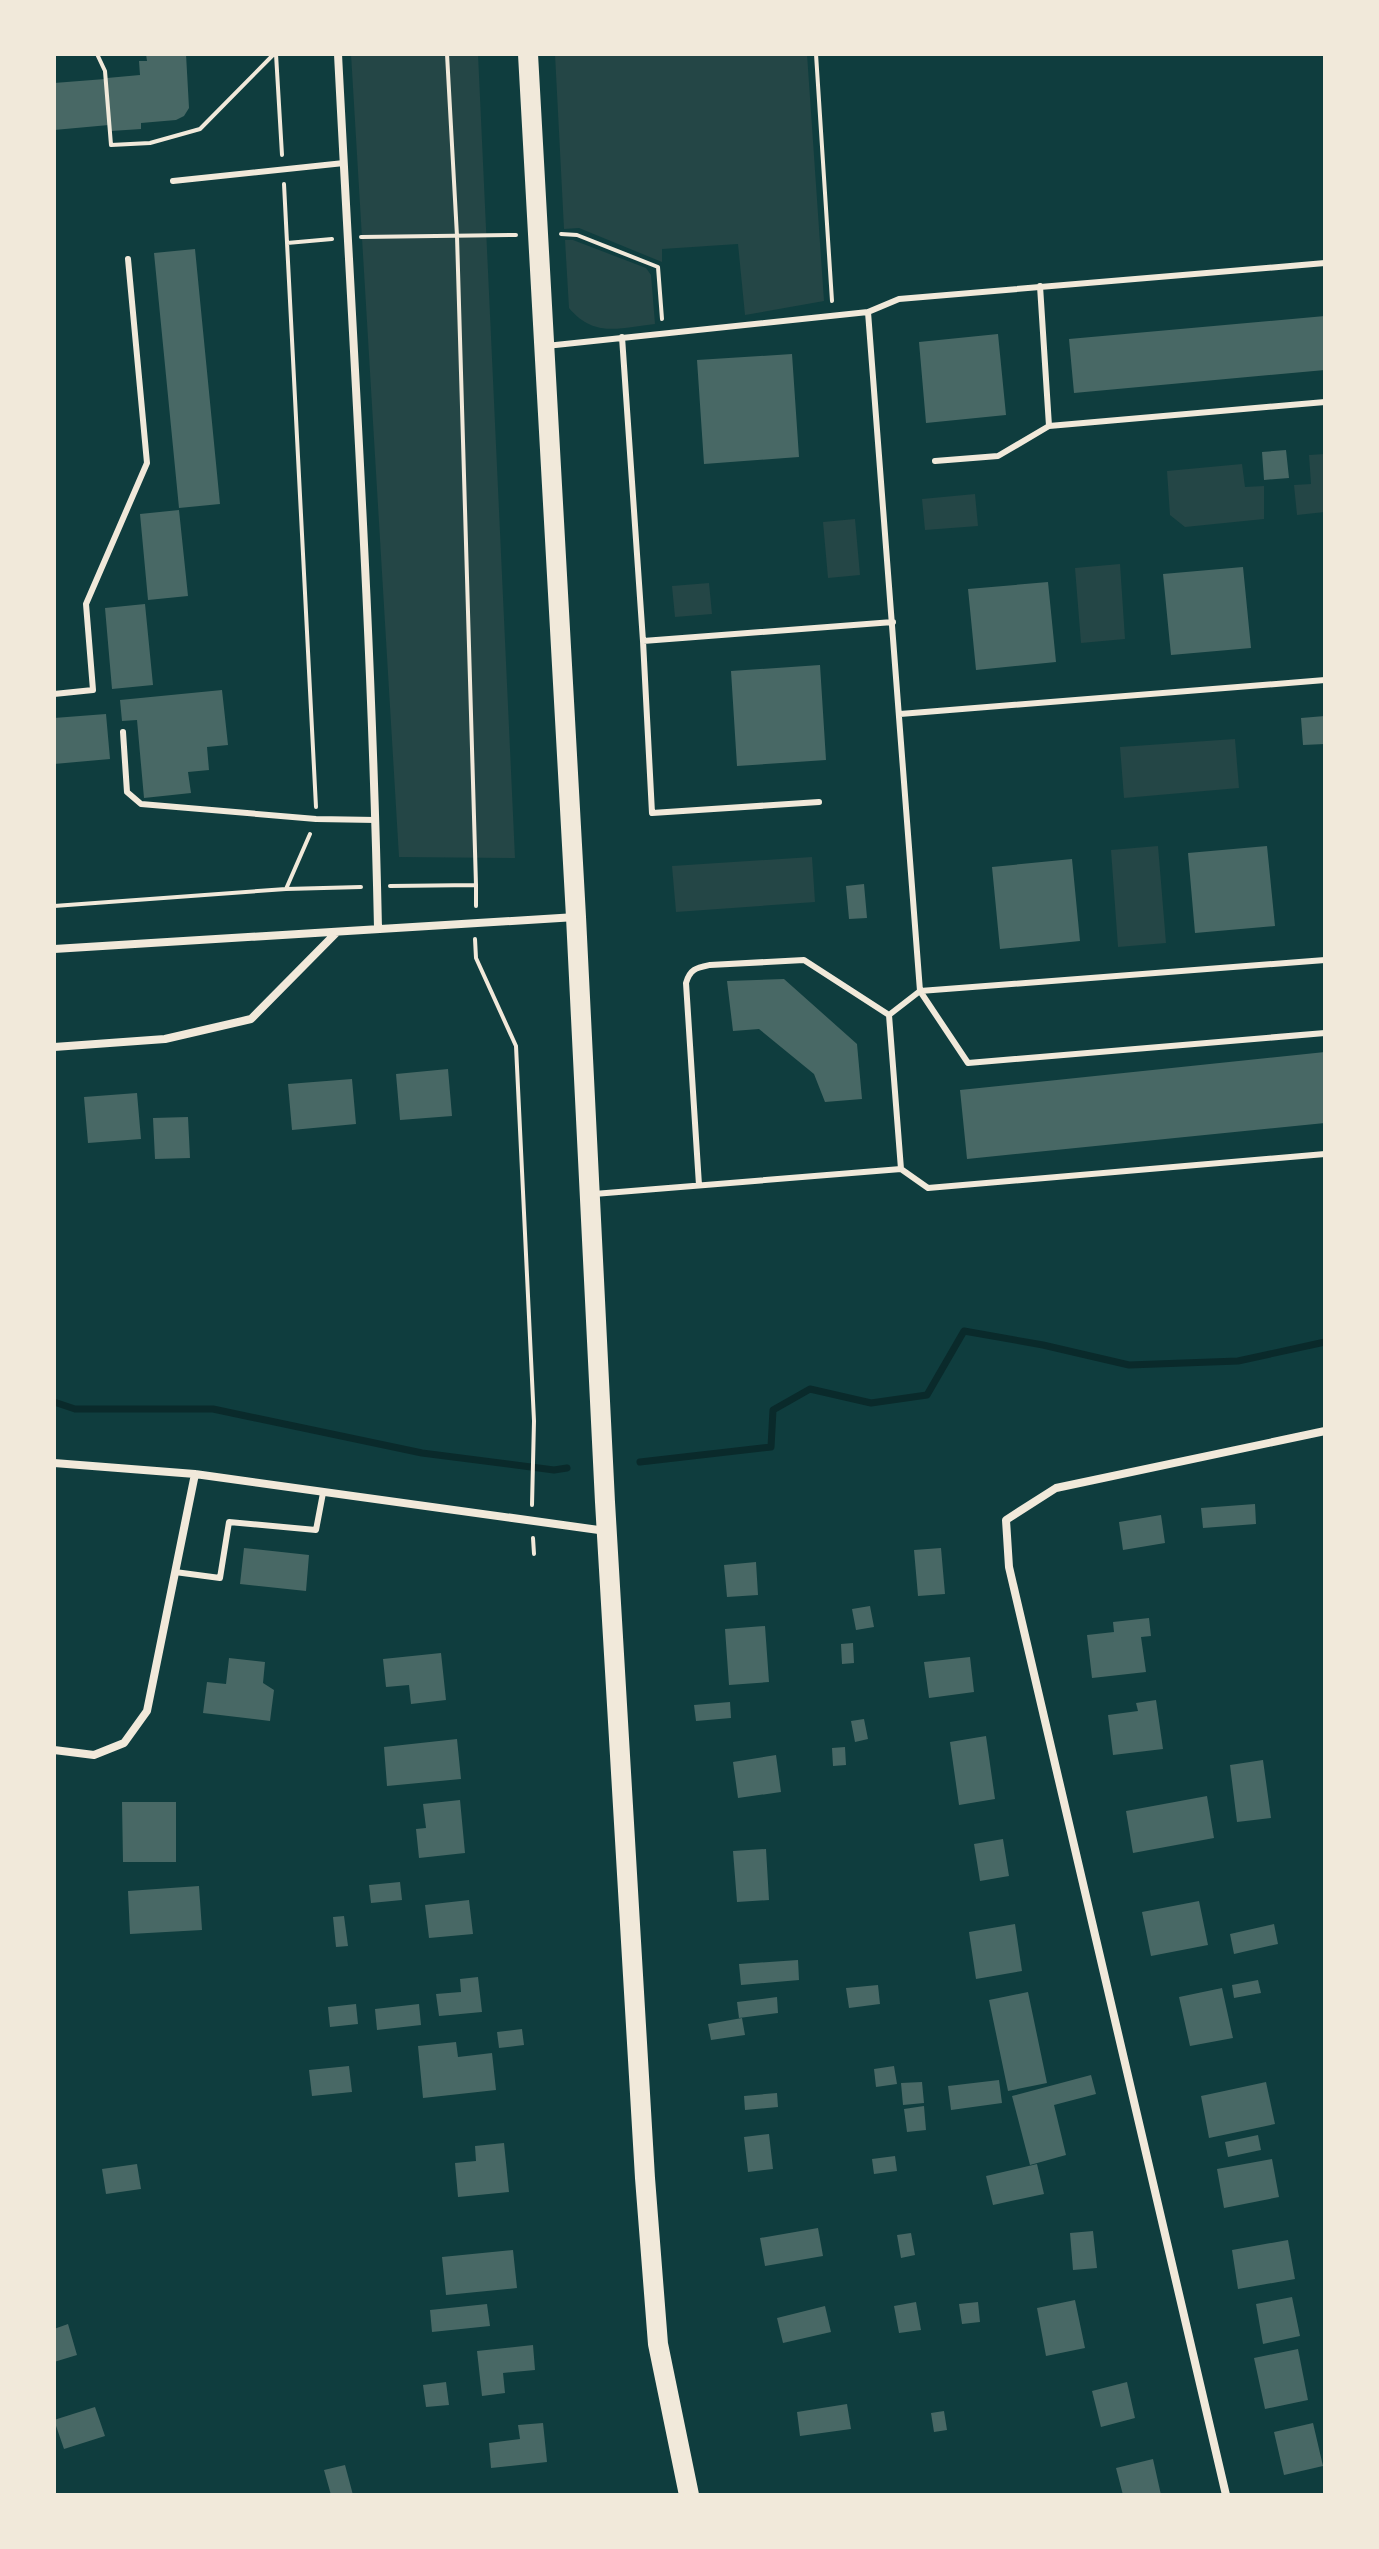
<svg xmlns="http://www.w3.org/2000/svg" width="1379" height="2549" viewBox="0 0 1379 2549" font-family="'PT Sans',sans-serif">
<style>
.green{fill:#244646}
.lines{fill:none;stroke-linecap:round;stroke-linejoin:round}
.stream{stroke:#0a2a2b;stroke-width:7}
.building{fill:#486865}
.path{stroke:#f1e9da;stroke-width:4}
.service{stroke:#f1e9da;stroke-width:6}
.minor{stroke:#f1e9da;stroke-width:8}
.primary{stroke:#f1e9da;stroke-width:20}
</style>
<rect width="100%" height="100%" fill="#0f3d3e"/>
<path class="green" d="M351 54H478L515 858 399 857Z
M555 54H807L824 301 745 315 738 244 662 249V262L579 228 564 229Z
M565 240H573L646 268 651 275 655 324C620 328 594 338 569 308Z
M1325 454V512L1297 515 1294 485 1311 484 1309 455Z
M1242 464 1245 487 1264 486V519L1185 527 1170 515 1167 471Z
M975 494 978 526 925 530 922 499Z
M855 519 860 575 828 578 823 522Z
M1120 564 1125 639 1081 643 1075 568Z
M709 583 712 614 675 617 672 586Z
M1235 739 1239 788 1124 798 1120 747Z
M1158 846 1166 943 1118 947 1111 850Z
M812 857 815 902 676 912 672 866Z"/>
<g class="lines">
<path class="stream" d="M54 1402 75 1409H213L422 1453 554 1470 567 1468
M640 1462 771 1447 773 1410 810 1389 871 1403 927 1395 964 1331 1043 1345 1129 1365 1238 1361 1325 1342"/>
</g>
<path class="building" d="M146 54H186L189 108 184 116 176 120 141 123V129L111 131 107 78 140 75 139 61H147Z
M105 79 109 125 54 130V83Z
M195 249 220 504 179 508 154 253Z
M1325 316V370L1074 393 1069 339Z
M998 334 1006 415 926 423 919 342Z
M792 354 799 457 704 464 697 360Z
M1286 450 1289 478 1264 480 1262 452Z
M179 510 188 596 148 600 140 514Z
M1243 567 1251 648 1171 655 1163 574Z
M1048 582 1056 662 976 670 968 589Z
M145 604 153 685 112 689 105 608Z
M820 665 826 760 737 766 731 671Z
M222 690 228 745 207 747 209 770 188 772 191 793 144 798 137 720 122 721 120 700Z
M106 714 110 759 54 764V718Z
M1325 716V744L1303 745 1301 718Z
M1267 846 1275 926 1195 933 1188 853Z
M1072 859 1080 941 1000 949 992 867Z
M864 884 867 918 849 919 846 886Z
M784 979 857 1044 862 1099 825 1102 814 1074 759 1029 733 1031 727 981Z
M1325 1052V1123L967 1159 960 1090Z
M448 1069 452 1116 400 1120 396 1074Z
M352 1079 356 1124 292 1130 288 1084Z
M137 1093 141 1139 88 1143 84 1097Z
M188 1117 190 1158 155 1159 153 1118Z
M1255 1504 1256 1524 1203 1528 1201 1508Z
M1161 1515 1165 1543 1123 1550 1119 1522Z
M244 1548 309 1555 306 1591 240 1584Z
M941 1548 945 1594 918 1596 914 1550Z
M756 1562 758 1595 727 1597 724 1565Z
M870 1606 874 1627 856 1630 852 1609Z
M1149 1618 1151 1636 1141 1637 1146 1672 1092 1678 1087 1635 1114 1632 1113 1622Z
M765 1626 769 1682 729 1685 725 1629Z
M853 1643 854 1663 842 1664 841 1644Z
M441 1653 446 1700 411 1704 409 1685 386 1687 383 1659Z
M970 1657 974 1692 929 1698 924 1662Z
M229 1658 265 1662 263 1683 274 1690 270 1721 203 1713 207 1682 226 1684Z
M1156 1700 1163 1749 1113 1755 1108 1715 1138 1711 1136 1703Z
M730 1702 731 1718 696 1721 694 1705Z
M864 1719 868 1739 855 1742 851 1721Z
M986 1736 995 1799 959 1805 950 1742Z
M457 1739 461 1779 387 1786 384 1747Z
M845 1747 846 1765 833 1766 832 1748Z
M776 1755 781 1792 738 1798 733 1762Z
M1263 1760 1271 1818 1237 1822 1230 1765Z
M1207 1796 1214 1838 1133 1853 1126 1811Z
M460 1800 465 1853 419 1858 416 1829 426 1828 423 1804Z
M122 1802H176V1862H123Z
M1003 1839 1009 1876 980 1881 974 1844Z
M766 1849 769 1900 737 1902 733 1851Z
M400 1882 402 1900 371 1903 369 1885Z
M199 1886 202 1930 130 1934 128 1891Z
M469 1900 473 1934 429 1938 425 1905Z
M1199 1901 1208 1945 1151 1956 1142 1912Z
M344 1916 348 1946 336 1947 333 1917Z
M1015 1924 1022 1971 976 1979 969 1932Z
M1274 1924 1278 1944 1234 1954 1230 1934Z
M798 1960 799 1980 741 1985 739 1964Z
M478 1977 482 2012 439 2016 436 1994 461 1992 460 1979Z
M1258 1980 1261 1993 1234 1998 1232 1985Z
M878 1985 880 2004 849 2008 846 1988Z
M1222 1988 1233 2038 1190 2046 1179 1997Z
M1028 1992 1047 2083 1008 2091 989 2000Z
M777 1997 778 2013 739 2018 737 2002Z
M356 2004 358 2024 330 2027 328 2007Z
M419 2004 421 2025 377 2030 375 2009Z
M742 2018 745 2035 711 2040 708 2024Z
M522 2029 524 2045 499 2048 497 2032Z
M456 2042 458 2057 492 2053 496 2090 423 2098 418 2046Z
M349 2066 352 2092 312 2096 309 2070Z
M894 2066 897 2084 876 2087 874 2069Z
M1091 2075 1096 2094 1054 2105 1066 2155 1030 2165 1012 2096Z
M999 2080 1002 2103 951 2110 948 2086Z
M922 2082 924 2103 903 2105 901 2083Z
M1266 2082 1275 2124 1209 2138 1201 2096Z
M777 2093 778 2107 745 2110 744 2096Z
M924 2106 926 2130 907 2132 904 2109Z
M769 2134 773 2169 748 2172 744 2137Z
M1258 2135 1261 2150 1228 2157 1225 2142Z
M504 2143 509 2192 458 2197 455 2163 476 2161 475 2146Z
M895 2156 897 2171 874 2174 872 2159Z
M1272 2159 1279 2197 1224 2208 1217 2169Z
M137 2164 141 2189 106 2194 102 2169Z
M1037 2164 1044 2194 993 2205 986 2176Z
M818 2228 823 2256 765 2266 760 2238Z
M1093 2231 1097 2268 1073 2270 1070 2233Z
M911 2233 915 2255 901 2258 897 2235Z
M1288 2240 1295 2279 1238 2289 1232 2250Z
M513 2250 517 2288 446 2295 442 2257Z
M1292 2297 1300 2336 1263 2344 1256 2304Z
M1075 2300 1085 2348 1046 2356 1037 2308Z
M916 2302 921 2330 899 2333 894 2306Z
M978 2302 980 2322 962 2324 959 2304Z
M487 2304 490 2326 432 2332 430 2310Z
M825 2306 831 2332 783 2343 777 2318Z
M68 2324 77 2355 54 2362V2329Z
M533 2345 535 2370 503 2373 505 2393 482 2396 477 2351Z
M1298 2349 1308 2400 1265 2409 1254 2358Z
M446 2382 449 2405 426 2407 423 2385Z
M1127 2382 1135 2418 1101 2427 1092 2391Z
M847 2404 851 2429 800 2436 797 2412Z
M95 2407 105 2436 64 2449 54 2420Z
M944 2411 947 2430 934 2432 931 2413Z
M543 2423 547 2462 491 2468 489 2443 520 2439 518 2425Z
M1313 2423 1323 2466 1284 2475 1274 2432Z
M1153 2459 1161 2495H1123L1116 2468Z
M345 2465 353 2495H331L324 2470Z"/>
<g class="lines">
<path class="path" d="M97 54 105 71 111 145 150 143 200 129 274 54
M276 54 282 155
M816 54 832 301
M284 184 316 807
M561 234 577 235 658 267 662 319
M361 237 516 235
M287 243 332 239
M390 886 476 885 457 236 447 54
M286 889 361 887
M54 906 286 889 310 834
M476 906V885
M475 939 476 958 516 1046 534 1421 532 1505
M533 1538 534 1554"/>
<path class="service" d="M173 181 344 163
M1040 286 1049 426
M868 312 920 991 1325 960
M622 337 643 641
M546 346 868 312 899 299 1325 263
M935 461 998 456 1049 426 1325 402
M54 694 93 690 86 604 147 463 128 259
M900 714 1325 680
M123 732 127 792 141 804 316 819 376 820
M819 802 652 813 643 641 893 622
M901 1169 928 1188 1325 1154
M699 1185 686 983C690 969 696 968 710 965L804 960 889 1015
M594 1194 901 1169 889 1015 920 991 968 1063 1325 1033
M175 1572 220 1578 229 1522 316 1530 323 1493"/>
<path class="minor" d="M338 54C353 345 372 637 378 928
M54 949 576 917
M54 1047 165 1039 251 1019 337 932
M54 1463 195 1474 606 1531
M54 1750 94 1755 124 1743 147 1711 195 1474
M1226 2495 1009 1567 1006 1520 1056 1488 1325 1431"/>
<path class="primary" d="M528 54 576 917 605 1502 645 2178 658 2344 689 2495"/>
</g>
<rect width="1379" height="2549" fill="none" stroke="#f1e9da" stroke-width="112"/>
</svg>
